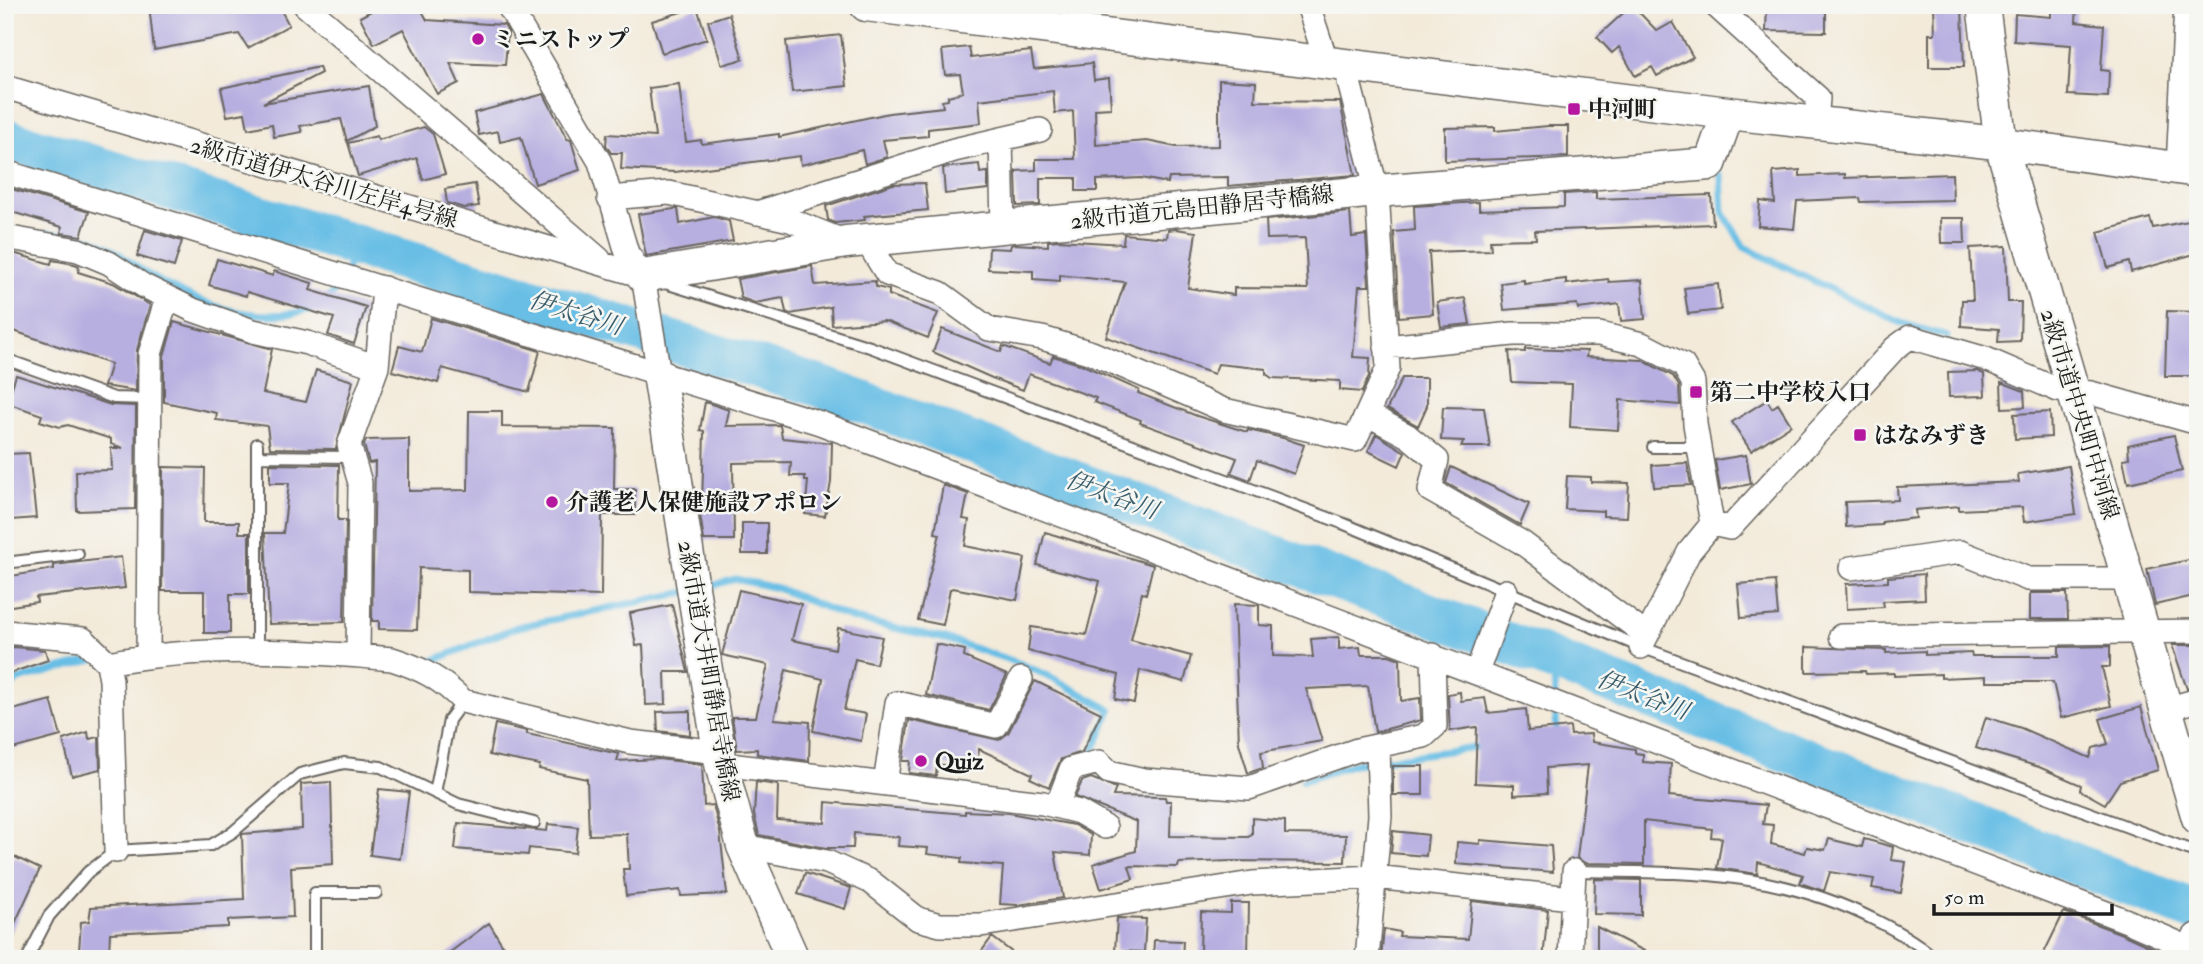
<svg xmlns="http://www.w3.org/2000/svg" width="2203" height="964" viewBox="0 0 2203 964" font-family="'IM FELL Double Pica','Noto Serif JP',serif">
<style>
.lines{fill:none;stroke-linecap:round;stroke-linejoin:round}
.stream{stroke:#68bee5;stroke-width:7}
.river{stroke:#68bee5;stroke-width:42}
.building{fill:#b7afe0}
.lane-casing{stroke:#67645e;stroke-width:14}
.street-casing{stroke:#67645e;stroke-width:26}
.secondary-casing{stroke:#67645e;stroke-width:35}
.lane{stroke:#fff;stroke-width:10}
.street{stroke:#fff;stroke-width:23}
.secondary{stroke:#fff;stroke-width:32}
.poi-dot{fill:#b5179e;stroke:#f6f6f2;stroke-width:2.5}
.labels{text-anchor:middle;stroke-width:5;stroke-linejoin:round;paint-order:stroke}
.poi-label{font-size:23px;font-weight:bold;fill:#1c1c1c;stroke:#f6f6f2;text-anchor:start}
.street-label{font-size:23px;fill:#1c1c1c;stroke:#f6f6f2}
.water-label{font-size:24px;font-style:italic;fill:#3a5d6c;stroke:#f6f6f2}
</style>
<rect width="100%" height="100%" fill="#f6f6f2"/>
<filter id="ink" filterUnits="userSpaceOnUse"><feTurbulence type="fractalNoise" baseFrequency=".0143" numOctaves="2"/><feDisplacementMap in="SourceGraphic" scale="14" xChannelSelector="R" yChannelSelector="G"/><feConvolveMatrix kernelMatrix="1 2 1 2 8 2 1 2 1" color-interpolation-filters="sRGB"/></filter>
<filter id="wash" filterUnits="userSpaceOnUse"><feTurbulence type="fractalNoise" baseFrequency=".00686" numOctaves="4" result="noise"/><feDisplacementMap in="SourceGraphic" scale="28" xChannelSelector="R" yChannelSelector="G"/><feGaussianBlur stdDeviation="1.57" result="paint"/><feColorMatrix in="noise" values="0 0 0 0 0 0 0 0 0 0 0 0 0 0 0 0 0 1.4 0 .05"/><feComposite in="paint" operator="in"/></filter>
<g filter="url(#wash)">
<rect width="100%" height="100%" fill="#f3ead9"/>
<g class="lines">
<path class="stream" d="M1721 176 1723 212 1744 247 1901 323 1947 336
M47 233C61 235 76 235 90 239 113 246 129 263 149 275 199 306 258 326 316 308
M325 301 336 290 358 247
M701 589 735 579 777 588 853 619 946 639 1016 662 1051 677 1111 710 1092 754 1093 758
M1553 660 1557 734
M422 662 427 663 517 627 686 592
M5 692 18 680 95 659
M1303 781 1354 764 1483 746"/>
<path class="river" d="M5 139 822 387 1545 657 2198 912"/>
</g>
<g id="blocks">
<path class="building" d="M149 5H278L289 25 248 48 239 34 154 50Z
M382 5H419L427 20 504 25 508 32 505 65 450 63 459 83 437 94 403 29 374 44 360 17Z
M1632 5 1657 31 1673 22 1693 57 1657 76 1652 67 1635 76 1619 47 1612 53 1597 37Z
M1767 5H1826V32L1766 31Z
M1934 5H1962L1964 67H1929V34H1935Z
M2051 5H2077L2076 22 2104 25 2101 70 2109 71 2108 97 2068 95 2071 45 2014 41 2015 14 2051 17Z
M697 7 707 39 662 53 652 21Z
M729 14 743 59 722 65 708 21Z
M841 35 847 86 792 92 786 41Z
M969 47 971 58 1031 51 1034 69 1092 63 1094 80 1109 78 1111 108 1095 109 1096 145 1147 141 1176 147 1219 146V80L1256 82 1255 101 1340 102 1355 175 1228 186V177L1169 178 1168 183 1141 178 1097 180V191H1076V178H1040V205L1017 206 1016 171 1036 170V159H1075L1073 111 1055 113 1053 91 979 100 981 123 928 129V136L883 140 887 157 865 164 862 150 801 165 800 156 675 172 621 169 622 153H611L606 145 607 134 655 137 649 88 679 84 686 142 701 140 702 144 779 134V137L889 113 943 107 942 101 948 100V96L963 92 960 74 945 75 942 50Z
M319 67 321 73 263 103 369 86 375 126 347 141 341 119 300 126 302 132 274 137 272 124 248 129 245 113 227 116 221 88Z
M544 94 567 139 571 140 580 170 535 184 521 137 500 142 498 131 479 135 474 113Z
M1548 126H1568V157L1445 161V128L1495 127V131Z
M424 127 433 134 445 174 423 180 417 158 358 176 348 143 377 136 378 140Z
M979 164 980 173 988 172V189L945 194 943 168Z
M1800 170V176L1845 174V178L1952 174 1953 200 1861 202 1860 198 1797 201 1794 229 1758 226 1760 201 1775 203 1773 172Z
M925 183 928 210 864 216 865 220 835 223 828 220 826 206 893 184Z
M475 184 479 206 464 208 447 203 445 189Z
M5 187 89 212 81 236 61 233 62 227 5 210Z
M1596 192V199L1711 195 1713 224 1535 231 1536 239 1490 240 1491 250 1429 252 1433 314 1399 317 1394 232 1415 230 1414 206 1479 202V210L1564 207V194Z
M674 209H678L680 224 714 217 729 221 733 241 646 256 638 214Z
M1350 212 1352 237 1366 235 1369 286H1359L1353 357 1370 358 1369 376 1362 392 1340 390V381L1272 378 1266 374V369L1218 364 1214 374 1106 337 1125 282 1060 275V281L1033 279V271L988 269 989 248 1010 249 1011 245 1014 244 1048 246V241L1058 240 1123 244 1124 234 1167 238 1168 230 1176 229 1196 232 1188 288 1234 295V288L1308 289 1305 238 1267 239 1266 220Z
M1940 218H1964L1965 243H1941Z
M2150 218 2153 228 2198 219V253L2131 272 2129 262 2108 268 2098 232Z
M145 230 182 241 174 267 137 256Z
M2006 246 2008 302H2021L2020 341 1998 342 1999 329 1961 326 1962 300H1973L1970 248Z
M13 253 51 264 52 260 74 264 79 266 78 272 113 283 150 305 137 350 136 391 104 386 111 364 5 328V276Z
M217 259 273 276 274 271 312 283 310 290 366 307 354 344 328 335 334 318 247 292 246 296 209 285Z
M812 266 815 285 875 281 876 287 889 290V295L938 313 928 338 885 321 832 325 831 307 790 314 786 312 783 298 755 303 741 298 737 279Z
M1566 279V284L1608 279 1609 282 1642 280 1645 319 1621 321 1619 304 1578 309 1577 304 1504 310 1501 283 1524 280V284Z
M1718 284 1721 310 1688 314 1684 288Z
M1465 298 1470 324 1441 327 1437 302Z
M2167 311 2198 312V376H2165Z
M431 318 540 351 529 392 442 368 438 383 392 371 399 346 422 352Z
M174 322 272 349 263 393 306 402 316 370 353 381 336 449 270 448 267 426 216 420 217 413 164 402V356Z
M942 329 1001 352 1003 346 1050 363 1053 356 1083 365 1139 390 1138 393 1197 416 1247 432 1248 430 1283 438 1304 445 1294 474 1257 460 1250 480 1231 473 1237 458 1140 423 1141 420 1094 402 1096 398 1029 374 1023 390 992 378 933 352Z
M1525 349 1587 351 1586 357 1642 360 1673 376 1679 386 1680 405 1620 400 1618 430 1570 427 1572 384 1512 382 1509 351 1525 352Z
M1977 371 1984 374 1985 396 1949 397 1948 372Z
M16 375 111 405 136 406 135 509 77 511 76 471 112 470 111 448H123L111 444V439L68 425 60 427 40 421 42 415 7 403Z
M1402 378H1427V406L1418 426 1387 409Z
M2001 382 2024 391 2025 407 2002 408Z
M1767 400 1772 408 1778 404 1791 425 1751 451 1732 422Z
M705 402 729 410 726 426 780 425 782 438 832 443 831 482 825 516 805 514 808 481H805V476H790L791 462 733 463 734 540H704L699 508H702L704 431 700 430Z
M1443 407 1484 408 1490 447H1461L1464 441 1441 440Z
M469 411H502V427L615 428 614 489H635V515H602L601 596 468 592V570L419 568 417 630 379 629V621H372L375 462 369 463 364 445 366 440 409 439V491L468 490Z
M2050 412 2051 437 2015 439 2014 414Z
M1376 434 1405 452 1399 466 1368 451Z
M2174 435 2182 471 2128 483 2123 459 2129 458 2128 445Z
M29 453 36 518 11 520 6 454Z
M1746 455 1751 484 1720 490 1715 460Z
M1687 463 1691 485 1654 487 1652 465Z
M270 464 339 465 338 520H346L344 622 269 624 265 533H283L289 483H270Z
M2069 466 2076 514 2024 522 2022 507 1959 510V506L1915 510 1916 518 1882 522V525L1846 527 1845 502 1898 500 1897 487 2019 482 2018 474Z
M163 467 205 468 204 522H239V533H249V594H230V633H204V591H162Z
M1451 467 1529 504 1520 525 1446 483Z
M1567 476 1591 477V482L1629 483 1627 517 1603 516V511L1565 509Z
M943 485 968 494 963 519 969 520 965 546 1025 558 1017 600 953 588 950 589 943 625 918 620 940 534 935 533Z
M742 523H767V554H742Z
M1045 532 1153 565 1146 594 1142 593 1131 640 1191 656 1184 682 1140 670 1134 703 1115 699 1119 675 1028 651 1031 627 1086 635 1100 581 1037 565Z
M121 557 125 588 36 597 37 602 5 607V577L54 569V565Z
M2198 558V595L2155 605 2147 569Z
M1924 574 1925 599 1883 601 1884 607 1847 609 1846 584 1888 582V577Z
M1775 581 1778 615 1741 618 1738 584Z
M739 590 801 604 792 640 835 649 838 628 882 637 876 664 855 659 844 710 866 714 861 741 813 731 823 679 786 670 774 719 810 722 809 761 757 754V749L737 750 732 717H756L768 665 722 655Z
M2030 593H2067L2068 619H2030Z
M1234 604 1259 605V625L1273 626V656L1313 657 1311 639 1339 637V649L1360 647 1361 655H1389L1400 659 1401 701 1420 698 1421 720 1375 732 1368 686 1306 689 1322 741 1261 752 1263 768 1248 773 1239 743Z
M672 605 688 672H665L666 704 646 705 643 645 636 646 630 613Z
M936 644 965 650 964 657 1007 675 989 710 926 695Z
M2172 645H2198V686L2187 689Z
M2110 646V667H2102L2111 706 2061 718 2053 682H1986V676L1941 678V674L1894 676V673L1866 674 1865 671 1806 672V647L1886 650V653L1925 651V655L1971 653 1972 656H2059V647Z
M14 647 45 650 48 660 5 675V650Z
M1035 681 1101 713 1082 752 1061 759 1049 787 1030 778 1032 774 979 749 977 769 937 764 936 776 909 773 910 761H903L909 720 999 740 1008 733Z
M1460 692 1461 701 1485 698 1488 713 1526 709 1528 731 1570 727 1571 735 1591 734 1592 742 1635 749V753L1643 754V762L1671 764 1669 796 1766 805 1763 824 1773 825 1771 844 1805 853 1807 847 1825 850 1829 839 1862 847 1864 839 1893 847 1891 860 1906 862 1901 893 1872 888 1874 879 1830 872 1824 891 1800 883 1803 875 1758 862 1757 874 1717 868 1722 838 1711 837 1712 829 1644 821V864L1585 863 1577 858 1588 765 1546 768 1547 793 1514 795V785L1475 783 1477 727 1450 731 1448 694Z
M51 700 61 736 5 751V712Z
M2141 707 2158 770 2120 781 2105 804 2080 790 2081 785 2039 767 1976 748 1986 717 2021 728 2090 758 2093 748 2108 744 2100 719Z
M690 711V735L658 731 657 712Z
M495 724 527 731V734L619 754 617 761 658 759 702 764 704 806 713 805 720 832 727 894 681 896 680 890 626 896 623 869H629L627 834 589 835 587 779 539 769 540 765 489 755Z
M88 732 89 739 99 737 100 769 72 776 63 740Z
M1393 766H1423V795H1393Z
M1091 778 1116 788 1113 796 1165 797 1166 801H1171L1170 836 1248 837 1252 835V818L1285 821V834L1346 835 1345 862 1230 861 1179 863 1178 867 1129 866 1133 879 1101 889 1093 864 1136 851 1137 822 1075 797 1082 781Z
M331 782 333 864 291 867 293 917 228 920V927L110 933 109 953 79 951 81 922 89 921 91 907 244 899 242 834 302 829 301 784Z
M756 782 778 785 777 820 825 823 826 802 965 814V811L1009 813 1074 825 1091 835 1090 855 1055 852 1063 898 1018 905 1000 904 1003 866 961 863 962 858 927 854 928 848 898 846 899 837 854 833 853 848H826L759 835 754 814Z
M379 789 409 792 400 859 370 855Z
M458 823 547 831 548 824 578 827 575 853 529 848 528 855 455 849Z
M1393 831 1428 835 1426 856 1391 853Z
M1480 840 1551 846 1553 872 1456 864 1457 842 1480 844Z
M5 856 12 860 13 856 40 869 5 945Z
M805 873 851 888 845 909 798 894Z
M1595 879 1641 880V915L1594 914Z
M1472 901 1548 910 1543 959H1381L1384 929 1400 932 1399 936 1468 939Z
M1231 903H1249L1248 955 1200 954 1201 912 1231 913Z
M2064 912 2122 934 2177 959H2041Z
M1117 918 1146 919 1144 952 1115 951Z
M489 923 511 959H441Z
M1597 927 1660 959H1597Z
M992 937 1021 959H976Z
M1154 940 1183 941 1182 959H1153Z"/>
</g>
</g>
<g filter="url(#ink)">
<use href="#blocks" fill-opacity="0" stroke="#67645e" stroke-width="2"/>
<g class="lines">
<defs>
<path id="lane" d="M662 282 870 347 1342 523 1641 647 2198 853
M5 359 114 398 150 399
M257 444V651
M1653 447H1698
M257 456 352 457
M5 563 78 554
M435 793 449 720 463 701
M1574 871C1684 873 1776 869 1877 921 1897 931 1919 943 1935 959
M27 959 49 916 88 872 116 851 211 845 233 832 300 774 344 763 381 767 458 804 534 823
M315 959V893H376"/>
<path id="street" d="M305 5 599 259
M508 5 600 162 627 253 643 276 659 374
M1308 5 1327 63
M1715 5 1818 98 1816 123
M5 87 643 276
M1001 139 1003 227
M2178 168 2186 5
M5 172 820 423 2127 921 2198 952
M609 198 669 193 790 220 846 242
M757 213 954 150 1040 130
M5 237 78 250 109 263 144 286 193 310 253 331 307 343 377 367
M866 240 887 274 940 293 989 329 1042 338 1092 353 1224 410 1355 440 1388 368 1377 191 1349 82
M1386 347 1513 334H1599L1642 344 1683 365 1693 382 1695 424 1712 524
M1367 414 1408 436 1437 460 1430 490 1521 542 1645 634
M1851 568 1960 552 2028 579H2128
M5 632 83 639 108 663 111 680 116 851
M1841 636 2198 631
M1641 647 1689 552 1712 524 1730 528 1895 348 1910 337 1986 359 2058 390 2091 393 2198 423
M148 655 150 354 167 298
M358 655 360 483 349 445 377 367 384 288
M108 663C193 646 305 650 392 659 421 668 441 679 463 701L630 742 719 752
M1477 672 1506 591
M2166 709 2198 700
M721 764 1043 803 1079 812 1105 827
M885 784 897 703 996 726 1021 679
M1057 806 1071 769 1099 762 1109 772 1144 780 1249 788 1357 750 1424 736 1435 726 1433 655
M743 846 827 862 871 882 918 919 940 925H981L1252 883 1374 877 1572 898
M1367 959 1380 816 1378 746
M1570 959 1574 871"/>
<path id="secondary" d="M866 5 1728 113 1988 142 2198 171
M1983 5 2001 144 2198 818
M643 276 846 242 1377 191 1710 164 1728 113
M659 374 721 764 743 846 793 959
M2195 959 2198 939"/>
</defs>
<use href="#lane" class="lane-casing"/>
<use href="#street" class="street-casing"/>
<use href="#secondary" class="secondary-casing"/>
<use href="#lane" class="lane"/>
<use href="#street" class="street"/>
<use href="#secondary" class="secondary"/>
</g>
</g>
<g class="poi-dot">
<circle cx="478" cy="39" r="7"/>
<rect x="1567" y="102" width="14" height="14" rx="3.5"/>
<rect x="1689" y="385" width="14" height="14" rx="3.5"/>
<rect x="1853" y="428" width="14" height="14" rx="3.5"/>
<circle cx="552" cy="502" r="7"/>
<circle cx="921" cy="761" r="7"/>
</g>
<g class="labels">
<g class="poi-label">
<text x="492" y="47">ミニストップ</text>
<text x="1588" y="117">中河町</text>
<text x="1710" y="400">第二中学校入口</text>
<text x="1874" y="443">はなみずき</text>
<text x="566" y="510">介護老人保健施設アポロン</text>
<text x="935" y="769">Quiz</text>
</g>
<g class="street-label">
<text transform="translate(324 182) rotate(16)" y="8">2級市道伊太谷川左岸4号線</text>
<text transform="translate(1202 207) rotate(-6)" y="8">2級市道元島田静居寺橋線</text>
<text transform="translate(2080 414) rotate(73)" y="8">2級市道中央町中河線</text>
<text transform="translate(709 671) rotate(80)" y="8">2級市道大井町静居寺橋線</text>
</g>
<g class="water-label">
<text transform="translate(576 313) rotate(17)" y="8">伊太谷川</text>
<text transform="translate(1112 495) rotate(20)" y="8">伊太谷川</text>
<text transform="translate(1643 695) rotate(21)" y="8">伊太谷川</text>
</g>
</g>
<rect width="2203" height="964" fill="none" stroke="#f6f6f2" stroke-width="28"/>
<path d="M1934 904v10h178v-10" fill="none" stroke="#1c1c1c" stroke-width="3.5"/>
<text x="1944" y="904" font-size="21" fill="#1c1c1c" stroke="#f6f6f2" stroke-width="5" paint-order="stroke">50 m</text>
</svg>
